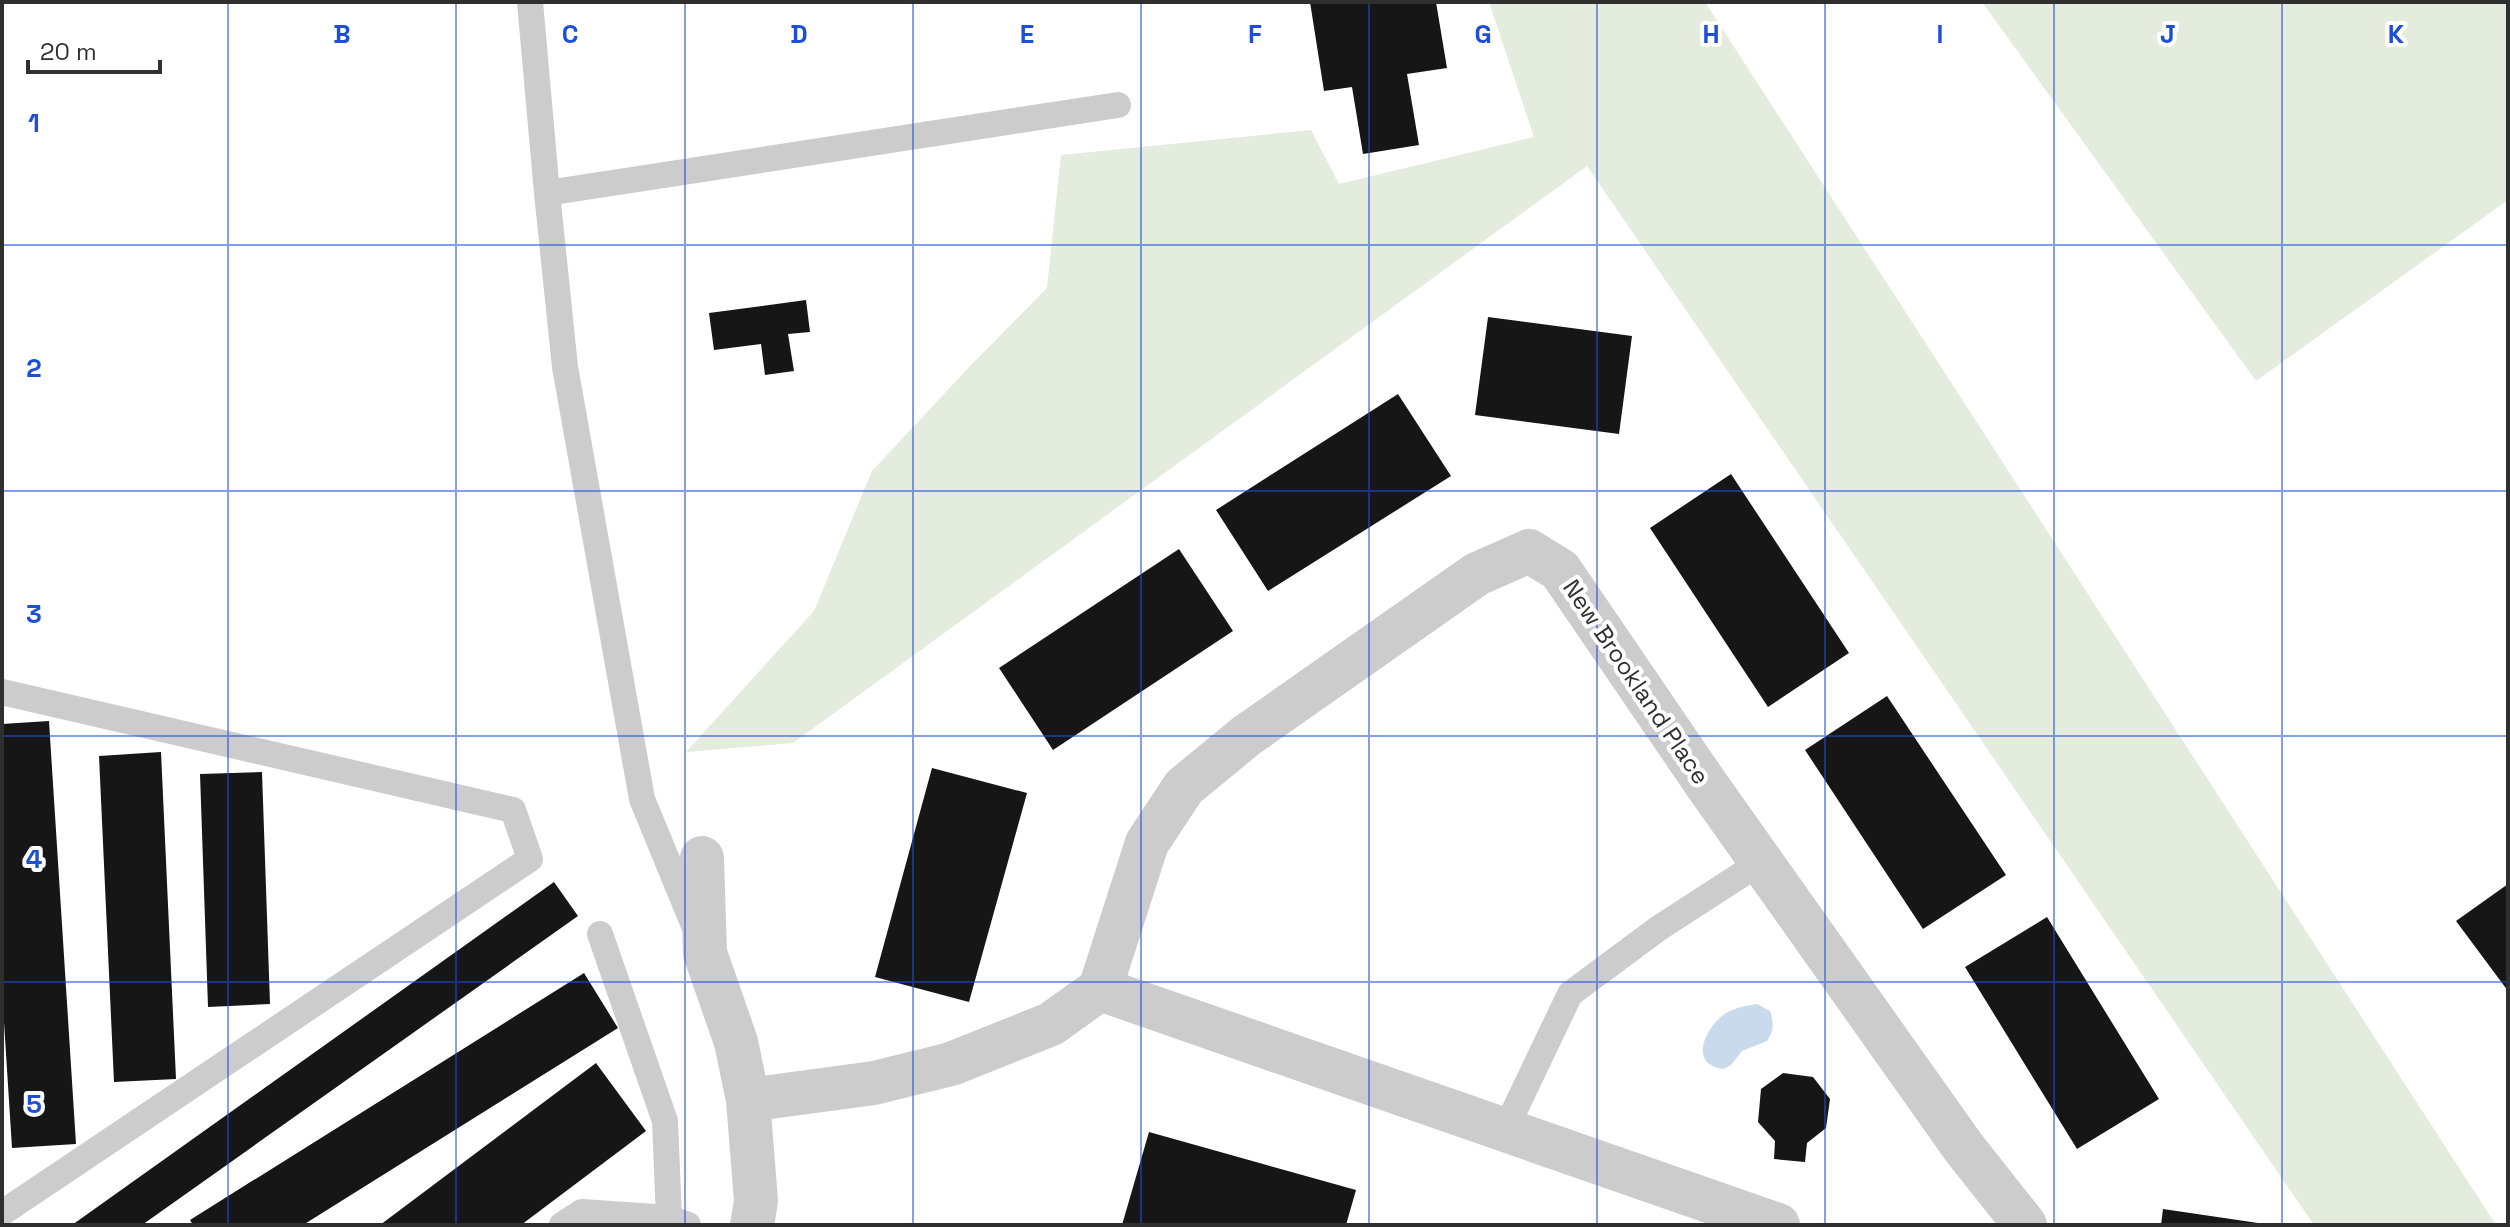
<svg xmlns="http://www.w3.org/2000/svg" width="2510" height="1227" viewBox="0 0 2510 1227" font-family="'Space Grotesk',sans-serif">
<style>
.green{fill:#e3ecdd}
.water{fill:#c9daec}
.building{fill:#161616}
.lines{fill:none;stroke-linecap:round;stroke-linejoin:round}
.service{stroke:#ccc;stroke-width:26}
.minor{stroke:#ccc;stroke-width:44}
.grid{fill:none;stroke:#1d4ed8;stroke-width:2;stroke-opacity:0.55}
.labels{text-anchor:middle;stroke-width:8;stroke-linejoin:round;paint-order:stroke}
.street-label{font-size:24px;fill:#2f2f2f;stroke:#fff}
.grid-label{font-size:26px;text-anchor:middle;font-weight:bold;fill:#1d4ed8;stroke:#fff;stroke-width:8;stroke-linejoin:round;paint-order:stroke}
</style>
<rect width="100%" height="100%" fill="#fff"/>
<path class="green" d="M1489 2H1705L2496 1225H2314L1587 166 793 743 686 752 814 611 872 471 972 364 1047 288 1061 155 1311 130 1339 184 1534 137Z
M1982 2H2508V200L2256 381Z"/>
<path class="water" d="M1757 1004 1770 1011C1774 1023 1774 1031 1767 1041L1742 1051 1731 1065 1723 1069C1687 1064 1706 1026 1726 1013 1735 1008 1747 1005 1757 1004Z"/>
<path class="building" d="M1310 2H1436L1447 68 1407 74 1419 145 1363 154 1352 87 1324 91Z
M806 300 810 332 788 334 794 371 765 375 761 344 714 350 709 313Z
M1488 317 1632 336 1619 434 1475 415Z
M1398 394 1451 476 1268 591 1216 510Z
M1731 474 1849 653 1768 707 1650 528Z
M1179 549 1233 631 1053 750 999 668Z
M1887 696 2006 875 1923 929 1805 750Z
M49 721 76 1144 12 1148 2 991V724Z
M161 752 176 1079 114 1082 99 756Z
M932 768 1027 793 969 1002 875 977Z
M262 772 270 1004 208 1007 200 774Z
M554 882 578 916 142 1225H72Z
M2508 884V991L2456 921Z
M2047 917 2159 1099 2077 1149 1965 967Z
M584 973 618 1028 303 1225H193L190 1220Z
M596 1063 646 1131 521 1225H380Z
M1783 1073 1813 1077 1830 1099 1826 1128 1807 1143 1805 1162 1774 1159 1775 1141 1758 1122 1761 1089Z
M1149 1132 1356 1190 1346 1225H1122Z
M2163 1209 2258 1223V1225H2161Z"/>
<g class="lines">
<path class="service" d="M530 2 547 193 565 367 642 799 695 928
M547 193 1118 105
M2 692 513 810 530 859 2 1213
M600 934 665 1121 669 1218 688 1225
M1505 1130 1570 994 1659 928 1761 862
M562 1225 582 1212 669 1218"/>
<path class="minor" d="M702 858 705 953 736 1042 748 1100 756 1201 752 1225
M748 1100 874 1083 951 1064 1051 1024 1100 989
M1778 1225 1100 989 1147 843 1184 787 1246 736 1477 574 1529 551 1560 570 1706 784 1964 1148 2025 1225"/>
</g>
<path class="grid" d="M228 2V1225M456 2V1225M685 2V1225M913 2V1225M1141 2V1225M1369 2V1225M1597 2V1225M1825 2V1225M2054 2V1225M2282 2V1225M2 245H2508M2 491H2508M2 736H2508M2 982H2508"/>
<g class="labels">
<g class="street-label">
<text transform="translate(1636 682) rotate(56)" y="8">New Brookland Place</text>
</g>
</g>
<g class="grid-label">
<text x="342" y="43">B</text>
<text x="570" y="43">C</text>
<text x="799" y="43">D</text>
<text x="1027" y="43">E</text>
<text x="1255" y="43">F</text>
<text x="1483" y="43">G</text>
<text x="1711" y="43">H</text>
<text x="1940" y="43">I</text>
<text x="2168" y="43">J</text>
<text x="2396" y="43">K</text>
<text x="34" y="132">1</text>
<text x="34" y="377">2</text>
<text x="34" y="623">3</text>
<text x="34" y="868">4</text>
<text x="34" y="1113">5</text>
</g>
<rect width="2510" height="1227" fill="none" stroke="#2f2f2f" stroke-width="8"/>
<path d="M28 60v12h132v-12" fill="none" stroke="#2f2f2f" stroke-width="4"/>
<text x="40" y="60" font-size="24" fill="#2f2f2f" stroke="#ffffff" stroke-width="6" paint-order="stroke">20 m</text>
</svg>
